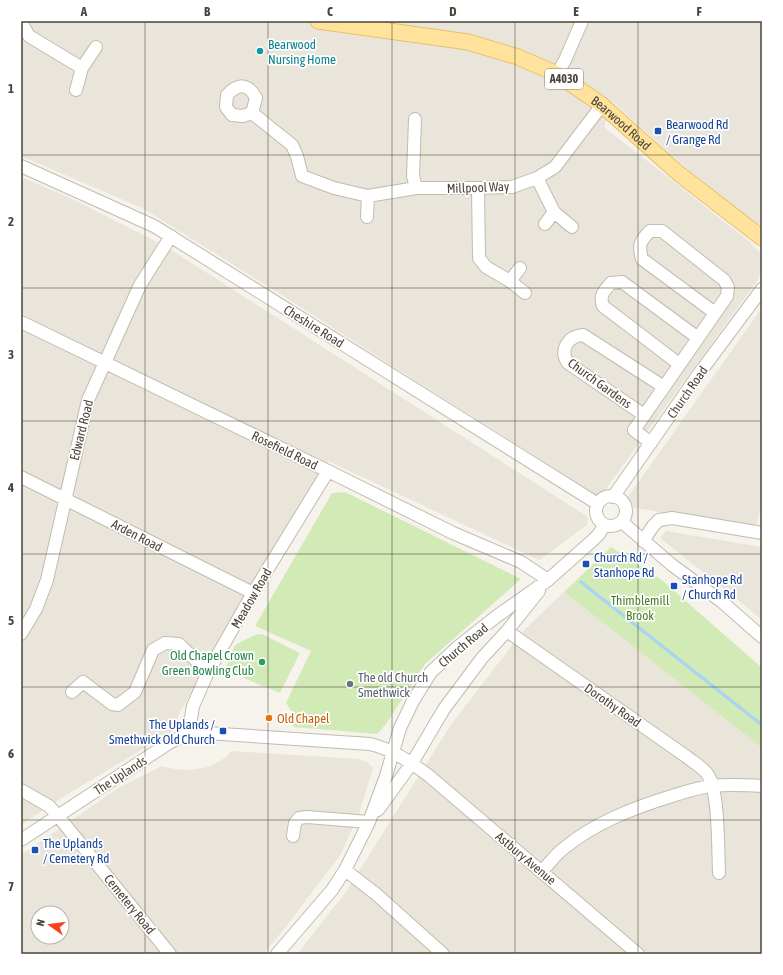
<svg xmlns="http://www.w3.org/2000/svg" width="783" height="975" viewBox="0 0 783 975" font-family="'Asap Condensed',sans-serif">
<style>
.residential{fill:#eae5da;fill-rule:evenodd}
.green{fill:#d2eab5}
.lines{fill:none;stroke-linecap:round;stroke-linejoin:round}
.stream{stroke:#a9d4f2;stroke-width:3.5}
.minor-casing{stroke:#c2bbae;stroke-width:14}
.major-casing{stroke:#e6c16a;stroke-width:17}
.minor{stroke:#fff;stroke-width:12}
.major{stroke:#ffe39c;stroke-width:15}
.grid{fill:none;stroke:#4b4439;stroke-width:1;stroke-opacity:0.55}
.culture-dot{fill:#0f9aa8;stroke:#fff;stroke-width:1.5}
.transit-dot{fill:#1a4fb4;stroke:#fff;stroke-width:1.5}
.leisure-dot{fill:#2e9e5b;stroke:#fff;stroke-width:1.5}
.worship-dot{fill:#6b7280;stroke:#fff;stroke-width:1.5}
.food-dot{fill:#e8710a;stroke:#fff;stroke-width:1.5}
.labels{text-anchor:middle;stroke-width:3.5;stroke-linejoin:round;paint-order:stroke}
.shield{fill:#fff;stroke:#817c74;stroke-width:1}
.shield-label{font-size:12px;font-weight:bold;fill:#4b4439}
.culture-label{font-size:13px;fill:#0d838f;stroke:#fff;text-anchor:start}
.street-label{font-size:13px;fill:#4b4439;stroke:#fff}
.transit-label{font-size:13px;fill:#164399;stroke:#fff;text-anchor:start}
.park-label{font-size:13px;fill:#4a7f2a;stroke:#fff}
.leisure-label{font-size:13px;fill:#27864d;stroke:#fff;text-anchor:end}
.worship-label{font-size:13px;fill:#5b616d;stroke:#fff;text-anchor:start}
.food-label{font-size:13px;fill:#c56008;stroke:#fff;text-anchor:start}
.neatline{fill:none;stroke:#4b4439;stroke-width:1.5}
.grid-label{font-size:13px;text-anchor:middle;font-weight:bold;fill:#4b4439}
</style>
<rect width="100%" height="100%" fill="#f6f3ec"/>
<path class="residential" d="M21 21H762V224H755L684 166 613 102 604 127 750 242 762 255V270L757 281 600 497 427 388 280 294 144 209 21 156Z
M21 177 70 198 165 246 588 517 587 525 539 560 328 461 180 712 173 731 61 798 21 825Z
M762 308V502L756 526 634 508 627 498Z
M666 531 762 547V620L737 599 660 538Z
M564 592 762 748V954H300L301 949 346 892 450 726 523 631Z
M231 751 359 759 367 762 373 768 359 814 341 854 285 928 263 954H21V855L120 787 162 766 174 769 191 770 208 767 225 758ZM38 913H62V937H38Z"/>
<path class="green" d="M345 492 521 579 425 664 386 724 377 734 293 727 294 715 286 703 311 651 255 626 332 493Z
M611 547 663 581 762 668V748L564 592Z
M262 634 300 653 280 693 225 670 235 645 255 635Z"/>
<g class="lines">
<path class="stream" d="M581 582 762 725"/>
<defs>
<path id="minor" d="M21 22 29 36 82 68
M557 74 565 60 582 21
M76 90 82 68 96 47
M252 113 256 98C248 83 238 83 227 95L226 107 232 115 243 116 252 113 292 145 297 156 302 176 334 188 368 196 416 188H478L512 187 537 178 555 167 602 105
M415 119 413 176 416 188
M21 166 154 226 598 504
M537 178 554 212 572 227
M478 188 479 258 486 267 510 281 520 268
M367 217 368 196
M545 224 554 212
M510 281 525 293
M21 322 328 471 453 533 521 562 548 580
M698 338 727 296 728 287 724 280 662 231H650C640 241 638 245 642 259L715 313
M664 387 698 338 622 282 611 283C604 291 599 295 603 306L679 364
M644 415 568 363C559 350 568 336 583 335L664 387 634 430 651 443
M21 477 253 593
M596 511a15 15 0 1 1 30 0a15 15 0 1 1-30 0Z
M613 497 698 375 762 289
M622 522 672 565 721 601 762 637
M643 541 653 526 659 520 672 518 762 533
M507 631 687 757C693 762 704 768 708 775 719 791 718 851 719 873
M21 634 36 609 47 580 88 400 140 285 171 236
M72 692 83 682 112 704 118 705 135 692 153 650 165 643 179 644 208 672
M191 732 190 724 193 706 208 672 253 593 328 471
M21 790 49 806 58 816 170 954
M378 810 412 763 444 709 482 658 507 631 539 591
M293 836 295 823 299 818 307 817 369 822
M21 840 169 743 191 732 370 744C392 749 410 762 428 775L638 954
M345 870 376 894 443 954
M542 871C549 864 555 855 563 849 594 823 633 808 672 796 685 792 699 787 713 786 729 784 746 785 762 786
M277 954 332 890 345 870 369 822 386 776 400 728 413 701 431 672 459 646 497 616 548 580 593 540 599 534 604 525"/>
<g id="major">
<path id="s1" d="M318 21 468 42 518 57 557 74 602 105 678 173 762 238"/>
</g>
</defs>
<use href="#minor" class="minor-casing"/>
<use href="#major" class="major-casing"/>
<use href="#minor" class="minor"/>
<use href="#major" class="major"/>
</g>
<path class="grid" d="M145 21V954M268 21V954M392 21V954M515 21V954M638 21V954M21 155H762M21 288H762M21 421H762M21 554H762M21 687H762M21 820H762"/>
<circle class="culture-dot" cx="260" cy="51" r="4"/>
<g class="transit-dot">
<rect x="654" y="127" width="8" height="8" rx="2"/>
<rect x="582" y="560" width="8" height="8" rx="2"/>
<rect x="670" y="582" width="8" height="8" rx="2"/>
<rect x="219" y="727" width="8" height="8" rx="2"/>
<rect x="31" y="846" width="8" height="8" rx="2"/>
</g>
<circle class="leisure-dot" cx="262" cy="662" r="4"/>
<circle class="worship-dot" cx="350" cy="684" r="4"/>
<circle class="food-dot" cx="269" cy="718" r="4"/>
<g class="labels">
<rect class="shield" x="545" y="69" width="38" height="20" rx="3"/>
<g class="shield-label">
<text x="564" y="83">A4030</text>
</g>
<g class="culture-label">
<text x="268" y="49">Bearwood<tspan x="268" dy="15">Nursing Home</tspan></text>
</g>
<g class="street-label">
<text dy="5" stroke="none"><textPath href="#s1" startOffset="327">Bearwood Road</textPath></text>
<text transform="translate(478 187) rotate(-2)" y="5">Millpool Way</text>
<text transform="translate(314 326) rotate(32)" y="5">Cheshire Road</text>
<text transform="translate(600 383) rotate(36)" y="5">Church Gardens</text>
<text transform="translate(687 392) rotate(-55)" y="5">Church Road</text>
<text transform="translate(81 430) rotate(-76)" y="5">Edward Road</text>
<text transform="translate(285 450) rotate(26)" y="5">Rosefield Road</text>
<text transform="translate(137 535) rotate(27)" y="5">Arden Road</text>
<text transform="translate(251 598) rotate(-60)" y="5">Meadow Road</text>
<text transform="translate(463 645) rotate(-40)" y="5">Church Road</text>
<text transform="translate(613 705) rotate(35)" y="5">Dorothy Road</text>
<text transform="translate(120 775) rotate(-33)" y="5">The Uplands</text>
<text transform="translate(526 858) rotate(40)" y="5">Astbury Avenue</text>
<text transform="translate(130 904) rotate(51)" y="5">Cemetery Road</text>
</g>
<g class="transit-label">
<text x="666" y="129">Bearwood Rd<tspan x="666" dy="15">/ Grange Rd</tspan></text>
<text x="594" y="562">Church Rd /<tspan x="594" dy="15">Stanhope Rd</tspan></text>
<text x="682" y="584">Stanhope Rd<tspan x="682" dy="15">/ Church Rd</tspan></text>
<text x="215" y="729" text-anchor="end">The Uplands /<tspan x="215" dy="15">Smethwick Old Church</tspan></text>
<text x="43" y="848">The Uplands<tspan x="43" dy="15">/ Cemetery Rd</tspan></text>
</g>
<g class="park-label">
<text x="640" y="605">Thimblemill<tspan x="640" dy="15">Brook</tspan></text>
</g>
<g class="leisure-label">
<text x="254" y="660">Old Chapel Crown<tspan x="254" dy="15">Green Bowling Club</tspan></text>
</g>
<g class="worship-label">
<text x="358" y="682">The old Church<tspan x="358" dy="15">Smethwick</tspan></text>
</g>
<g class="food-label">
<text x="277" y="723">Old Chapel</text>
</g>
</g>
<rect width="783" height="975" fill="none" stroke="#ffffff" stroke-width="44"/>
<g transform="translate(50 925) rotate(284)"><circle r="19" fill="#ffffff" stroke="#b7b4b0"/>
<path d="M0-3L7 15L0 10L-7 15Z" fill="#fc3f1d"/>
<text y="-6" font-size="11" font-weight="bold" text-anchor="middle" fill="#4b4439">N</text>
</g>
<rect x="22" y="22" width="739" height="931" class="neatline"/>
<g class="grid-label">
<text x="84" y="16">A</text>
<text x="207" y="16">B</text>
<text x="330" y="16">C</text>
<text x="453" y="16">D</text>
<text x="576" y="16">E</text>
<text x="699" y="16">F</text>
<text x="11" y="93">1</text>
<text x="11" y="226">2</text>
<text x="11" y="359">3</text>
<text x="11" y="492">4</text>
<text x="11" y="625">5</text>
<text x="11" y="758">6</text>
<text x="11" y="891">7</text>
</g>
</svg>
